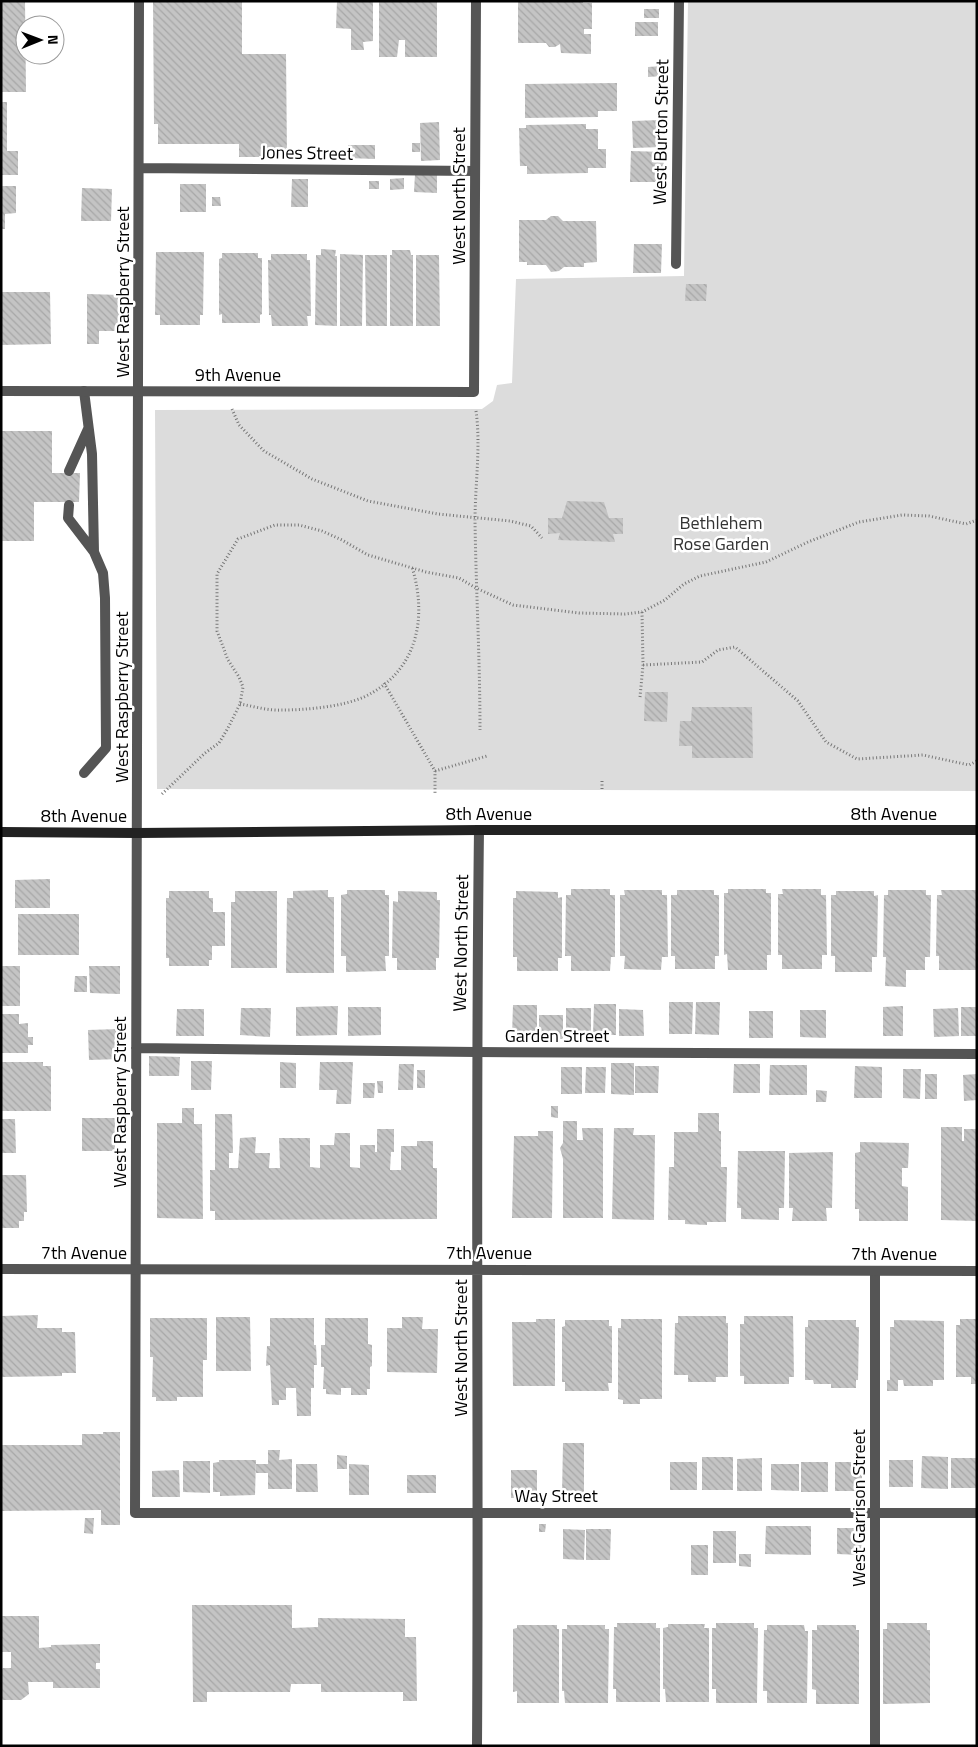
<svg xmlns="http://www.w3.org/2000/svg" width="978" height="1747" viewBox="0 0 978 1747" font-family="'Titillium Web',sans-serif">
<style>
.park{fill:#dcdcdc}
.building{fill:url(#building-back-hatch)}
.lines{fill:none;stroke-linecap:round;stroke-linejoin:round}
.path{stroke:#777;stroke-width:3;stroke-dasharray:1 2.5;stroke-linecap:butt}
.lane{stroke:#555;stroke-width:10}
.street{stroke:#555;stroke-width:10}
.secondary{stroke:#222;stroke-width:10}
.labels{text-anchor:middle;stroke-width:5;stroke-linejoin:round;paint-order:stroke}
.street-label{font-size:18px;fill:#000;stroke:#fff}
.park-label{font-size:18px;fill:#333;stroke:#fff}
</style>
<defs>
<pattern id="building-back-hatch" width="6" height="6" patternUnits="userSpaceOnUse" patternTransform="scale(1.25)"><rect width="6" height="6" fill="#c4c4c4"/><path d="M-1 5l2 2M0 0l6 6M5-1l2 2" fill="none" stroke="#a7a7a7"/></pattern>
</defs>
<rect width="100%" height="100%" fill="#fff"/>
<path class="park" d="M688 1H977V791L157 789 155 410 482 409 493 401 497 385 512 383 516 279 684 276Z"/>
<path class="building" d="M1 1H25L26 92H1Z
M153 1H242V54H286L287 157H239V144H158V124H154Z
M337 1H373V41L363 42 364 50H351V29L336 28Z
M379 1H437V57H405V40H399L397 57H379Z
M518 1H583V3H592V29H584V34H591V54L561 53 560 44 555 47H549L546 43H518Z
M644 9H659V18H644Z
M635 22H658V36H635Z
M662 66V76L648 77V67Z
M617 83V111H598V117L525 118V84Z
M1 102H7V151H18V175H1Z
M661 120V147L633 148 632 121Z
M439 122 440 160 421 161 420 123Z
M586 124V129H598V149H606V168H588V173L527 174V166H520L519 128H526V125Z
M412 143H420V152H412Z
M348 145H375V159L348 158Z
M631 151 664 152 663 182H630Z
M415 174H437V193L414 192Z
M404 178V189L390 190V179Z
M292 179H308V207H291Z
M369 181H379V189H369Z
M180 184H206V212H180Z
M1 186H16V213L5 214V229H1Z
M82 188 112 189 111 221H81Z
M212 197H220L221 206H212Z
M551 216H558L563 221H596L597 262 584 263V267H564L559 271 551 272 546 265H527V262H519V220H546Z
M634 244H662L661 273H633Z
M321 249 336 250 335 256H337V326L315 325 316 255H321Z
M392 250H410L411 255H413V326H390V255H392Z
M156 252H204L203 315H200V325H160V315H155Z
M222 253H258V258H262V314L260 315V323H222V314L219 315V259L222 258Z
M271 254H307V260H310L311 316H307L308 326H272L271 315H269L268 260H271Z
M340 254 363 255 362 326H340Z
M365 255H387V326H366Z
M416 255H439L440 326H416Z
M686 284H707L706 301H685Z
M1 292H50L51 344 1 345Z
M87 294 121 295V331H99V344H87Z
M1 431H52V473H80L79 502H34V541H1Z
M567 501 604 502 609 518H623V534H613L615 542 558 540 560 533 548 534V518H562Z
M645 692H668L667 722 644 721Z
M692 707H752L753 758H692V746H679L680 721H691Z
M50 879V908H15V880Z
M571 889H610V895H615V957H611L610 971H571V956H565L566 895H571Z
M728 889H766V893H771V955H767V970H728L727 954 724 955V893H728Z
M782 889H821V895H826L827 955H822V969H782V955H778V894H783Z
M328 890V897H334V973H286L287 898H293V891Z
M347 890H385V895H389V956H385L386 971 346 972V956H341V895L347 894Z
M624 890H662V895H667L668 957H662L661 970 624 969 625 956H620V895H625Z
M677 890H714V895H719V956H715V969H675V956H671V895H677Z
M888 890H926V895H931L930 957H925V970H906V987L885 986 886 957H883L884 895H888Z
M941 890H977V970H939V956H936L937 895H942Z
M169 891H209V898H213V912H225V946H212V960H209V966H169V958H166V898H169Z
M235 891H277V968H231V902H235Z
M398 891 437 892V900H440L439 958H436V970H397V958H392L393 901 398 902Z
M516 891 558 892V898L562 897V958H558V971H517V957H513V898H516Z
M836 891H874V896L878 895 877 957H872V972H835V956H831V895H836Z
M18 914H79V955H18Z
M1 966H20V1006H1Z
M89 966H120V994L90 993Z
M75 976H87V992H74Z
M669 1002H693L692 1034H669Z
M696 1002H720L719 1035 695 1034Z
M594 1004H616V1035H593Z
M513 1005H537V1035H512Z
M338 1006 337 1035 296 1036V1007Z
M903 1006V1036H883V1007Z
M348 1007H381V1035L348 1036Z
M961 1007H977V1036H961Z
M241 1008H271L270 1037 240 1035Z
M566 1008H591V1035H566Z
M958 1008 959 1036 934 1037 933 1009Z
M177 1009H204V1036H176Z
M619 1009 643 1010 644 1036H619Z
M800 1010H826V1038L800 1037Z
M749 1011H773V1038H749Z
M1 1014H19V1024L28 1023V1037H33V1045H28V1053H1Z
M539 1015H563V1039H539Z
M119 1029 120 1059 89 1060 88 1030Z
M149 1056 180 1057 179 1076H149Z
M191 1061H212L211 1090H191Z
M1 1062H43V1066H51V1111H1Z
M280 1062 296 1063V1088H280Z
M320 1062H353L351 1104H336L337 1090H319Z
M611 1063H634V1095L611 1094Z
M399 1064H414L413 1090H398Z
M734 1064H760V1093H733Z
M770 1065H807V1095H769Z
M635 1066H659L658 1093H635Z
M855 1066 882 1067V1098H854Z
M561 1067H582V1094H561Z
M586 1067H606L605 1093H585Z
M903 1069H921L920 1099 903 1098Z
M417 1070H425V1088H417Z
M925 1074H937V1099H925Z
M977 1074V1100L964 1101 963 1075Z
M377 1081H383V1093H378Z
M363 1083H375L374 1098H363Z
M816 1090 827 1091 826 1102H816Z
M551 1106H558V1118L551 1117Z
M182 1108H194V1124H202L203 1219 157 1218V1123H182Z
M698 1113H719V1131H721V1167H727L726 1222H707V1225L685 1224V1220H668L669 1167H674V1132H698Z
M215 1114H232L233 1153H229V1168H238L240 1138 256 1137 255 1153H270L269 1168H280L279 1138H310V1167L320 1168V1145H334L335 1133H350V1167L360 1168V1145H375V1152H377V1129H394V1152H391L390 1170H401V1146H417V1141H433V1168H437V1219L215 1220V1211H210V1170H215Z
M82 1118H115V1151H82Z
M1 1119H15L16 1153H1Z
M563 1121H577V1140H583L582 1128H603V1218H563V1159L560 1148 563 1143Z
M941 1127H962V1141H964V1129H977V1221L941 1220Z
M614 1128H634L633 1135H655L654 1220 612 1219Z
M538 1131H553L552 1218H512L514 1136H538Z
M860 1142 909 1143 908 1168H902V1186L908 1187V1221H859V1209H855V1153L860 1152Z
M738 1151H785L784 1208H779V1220L741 1219V1208H737Z
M833 1152 832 1208H826L827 1221H792L793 1208H789V1153Z
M1 1175H26L27 1212H24V1221H19V1228H1Z
M38 1315 37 1328H62V1332H75L76 1373H62V1376L1 1377V1316Z
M678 1316H726V1323H728V1377H716V1382H688V1375H674L675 1323H678Z
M744 1316H793L794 1377H789V1384H744V1376H740V1324H744Z
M216 1317H250L251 1371H216Z
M402 1317H423L422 1329H438L437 1373 387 1372V1328H402Z
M150 1318H207V1360H203V1397H177V1401H156V1397H152L153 1357H150Z
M270 1318H314V1345H316L317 1365H314V1388H311V1416H297L296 1388H286V1400H279V1405H272L270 1365 266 1366 267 1346H270Z
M325 1318H368V1344L372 1345V1366L370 1367V1389H367V1395H351V1388H341V1395L326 1394V1389H323L324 1367H321V1345H325Z
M536 1319H555V1386H513L512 1322H536Z
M621 1319H662V1399H640V1404H623V1400L618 1399V1328H621Z
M960 1319H977V1384H971V1377H956V1325H960Z
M565 1320H609V1326H612V1383H608L609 1391H565V1382H562V1327L565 1326Z
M808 1320H856V1327H859L858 1380H856V1388H831V1384H814L813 1380H805V1327H808Z
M894 1320 944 1321V1380H933V1386H904L903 1380H898V1391H887V1380H890V1327H894Z
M103 1432H120V1525H101V1510L1 1511V1445H82V1434H103Z
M563 1443H584V1495H562Z
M268 1450H280L279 1460 292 1459V1489H268V1473H256V1464H268Z
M337 1455 347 1456V1469H337Z
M922 1456 948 1457V1489L921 1488Z
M702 1457H733V1490H702Z
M762 1458V1491H737V1459Z
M951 1458H977V1488H951Z
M219 1460H256L255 1495 220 1496V1492H213V1463L219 1462Z
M889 1460H913V1487H889Z
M183 1461H210V1493L183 1492Z
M670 1462H697V1490H670Z
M801 1462H828V1492H801Z
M835 1462H862V1491H835Z
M296 1464H317L318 1492H296Z
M349 1464 369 1465V1495H349Z
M771 1464H799V1491L771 1490Z
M179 1470 180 1497H152V1471Z
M511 1470H537V1498H511Z
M407 1475H436V1493H407Z
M85 1518H94L93 1534 84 1533Z
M539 1524H546L545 1532H539Z
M766 1526H811V1555L765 1554Z
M837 1528H862L861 1555 837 1554Z
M563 1529 585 1530 584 1560 563 1559Z
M586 1529H611L610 1560H586Z
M713 1531H736V1563H713Z
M691 1545H708V1575H691Z
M739 1554H751V1567L739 1566Z
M192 1605H292V1628L318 1627V1618L405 1619V1637H416L417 1701H403V1692H321V1684H291L290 1692H207V1702H193Z
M1 1616H39V1648L51 1647V1645L100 1644V1663H96V1669H100V1688H53V1682H28L29 1694 21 1700H3L1 1699V1670L3 1668H11V1652H1Z
M617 1623H656V1628H660V1702H616V1689H613L614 1627H617Z
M716 1623H754V1628H758L757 1703H716V1689H712V1628H716Z
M887 1623H927V1630H930V1703L883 1704V1629H887Z
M668 1624H705L704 1628H709V1702H666L665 1689H663V1628L668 1627Z
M517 1625H557V1629H559V1703H517V1691L513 1692V1629L517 1628Z
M567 1625H605V1629H609L608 1703H565L564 1691H562V1629H567Z
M767 1625H804L805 1631H808L807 1703H767V1691H763L764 1630H767Z
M817 1625H856V1630H859V1704H816V1690L812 1689V1630H817Z"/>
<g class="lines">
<path class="path" d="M232 409 239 425 264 451 312 479 368 501 438 514 510 521 531 526 542 538
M476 411C481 446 475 485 475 521 476 590 480 660 480 730
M643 665 702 662 718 650 735 647 798 701 826 742 857 759 923 755 969 765 977 761
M384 683 435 771V795
M640 697 643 665 642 612
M240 704C253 706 268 711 281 710 306 710 341 707 364 697 417 672 428 619 412 567
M435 771 487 756
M602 789V781
M162 794 205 753 219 743 228 728 240 704 243 687 239 677 228 660 217 631V574L238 539 275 525H299L322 531 342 540 368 555 426 572 459 578 476 588 513 605 579 613 625 614 642 612 665 600 684 584 700 576 766 562 808 542 859 522 902 515 929 516 966 524 977 520"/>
<path class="lane" d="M139 1 135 1513H977
M139 168 475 171
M676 264 679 1
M84 391 92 454 94 552 103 573 105 598 106 748 84 773
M69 471 88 429
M69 505 68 518 94 552
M136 1048 476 1052 977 1054
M875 1746V1271"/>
<path class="street" d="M1 391 474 392 476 1
M1 1269 977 1271
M477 1746C479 1440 475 1135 479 830"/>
<path class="secondary" d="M1 832 137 833 479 830H977"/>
</g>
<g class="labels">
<g class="street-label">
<text transform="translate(661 132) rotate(-89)" y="6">West Burton Street</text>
<text transform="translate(307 153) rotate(1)" y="6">Jones Street</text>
<text transform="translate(459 196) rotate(-90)" y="6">West North Street</text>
<text transform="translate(123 292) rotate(-90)" y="6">West Raspberry Street</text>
<text x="238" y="381">9th Avenue</text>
<text transform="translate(122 697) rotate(-90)" y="6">West Raspberry Street</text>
<text x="489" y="820">8th Avenue</text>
<text x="894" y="820">8th Avenue</text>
<text x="84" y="822">8th Avenue</text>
<text transform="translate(461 943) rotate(-89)" y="6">West North Street</text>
<text x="557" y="1042">Garden Street</text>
<text transform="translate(120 1102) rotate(-90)" y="6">West Raspberry Street</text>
<text x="84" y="1259">7th Avenue</text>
<text x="489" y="1259">7th Avenue</text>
<text x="894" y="1260">7th Avenue</text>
<text transform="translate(461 1348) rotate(-90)" y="6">West North Street</text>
<text x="556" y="1502">Way Street</text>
<text transform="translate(859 1508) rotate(-90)" y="6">West Garrison Street</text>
</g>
<g class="park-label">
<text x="721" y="529">Bethlehem<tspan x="721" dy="21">Rose Garden</tspan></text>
</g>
</g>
<rect width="978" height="1747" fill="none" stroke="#000000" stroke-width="5"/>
<g transform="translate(40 40) rotate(89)"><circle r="24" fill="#ffffff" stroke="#999999"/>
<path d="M0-4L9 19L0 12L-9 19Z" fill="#000000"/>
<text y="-8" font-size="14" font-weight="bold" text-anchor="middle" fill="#000000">N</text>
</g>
</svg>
